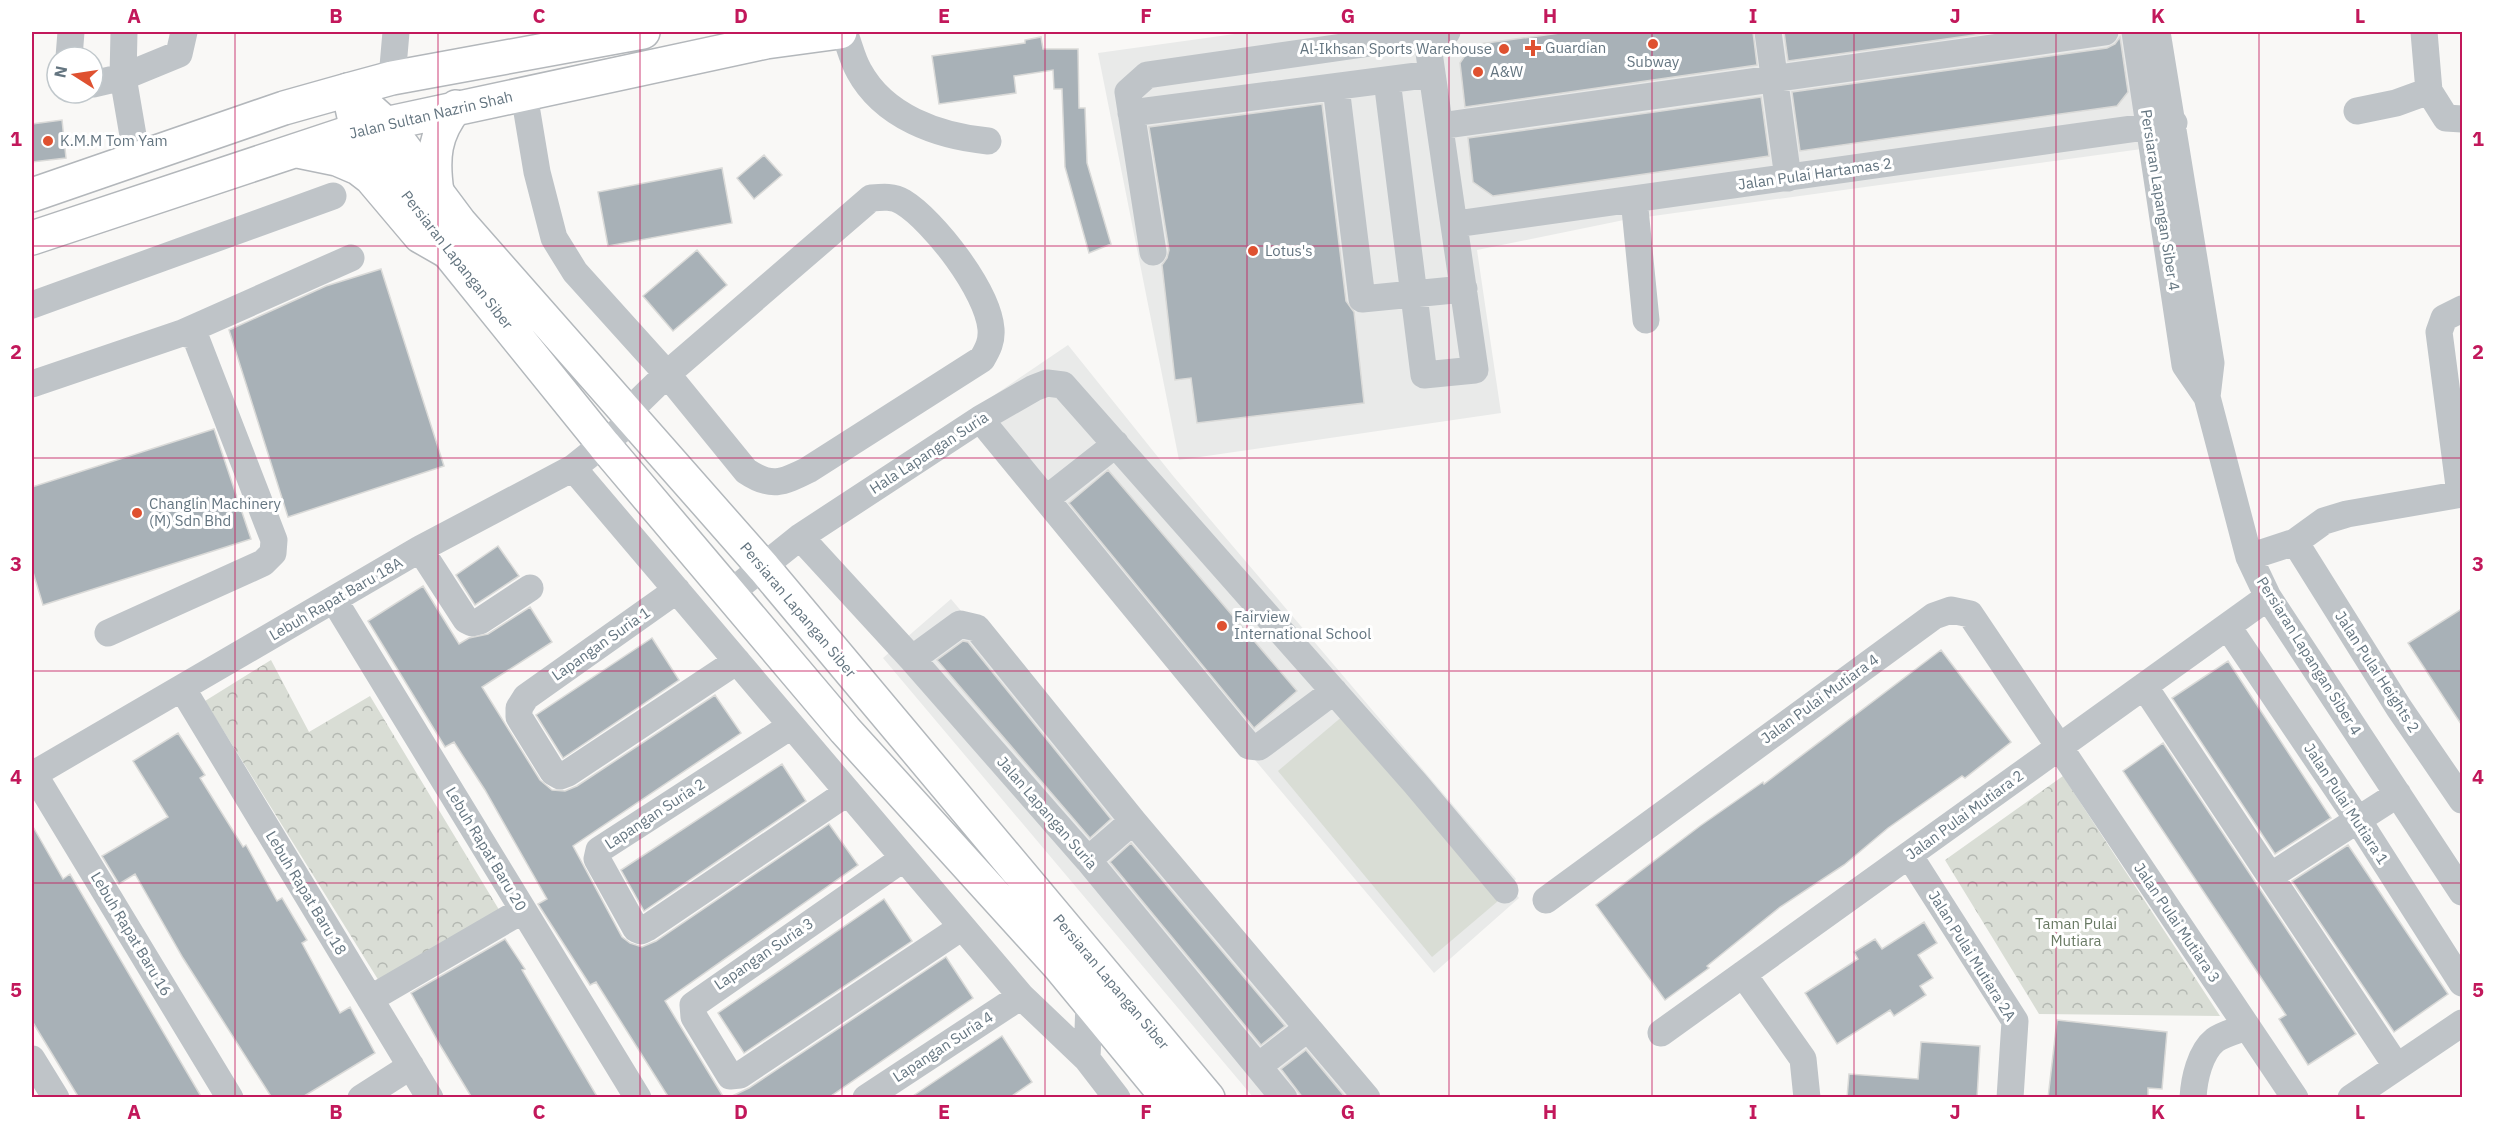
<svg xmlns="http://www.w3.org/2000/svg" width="2494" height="1129" viewBox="0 0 2494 1129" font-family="'IBM Plex Sans',sans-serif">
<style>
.built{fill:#e9eae9}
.forest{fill:url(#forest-crowns)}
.garden{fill:#d9ddd5}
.building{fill:#a8b1b7;stroke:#dadad8;stroke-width:1.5}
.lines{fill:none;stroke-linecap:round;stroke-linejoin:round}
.major-casing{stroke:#b3b8bc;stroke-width:36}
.highway-casing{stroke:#b3b7bb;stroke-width:36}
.minor{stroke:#bfc4c8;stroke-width:27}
.major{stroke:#fff;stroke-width:33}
.highway{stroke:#fff;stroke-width:33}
.grid{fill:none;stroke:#c2185b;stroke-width:1.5;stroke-opacity:0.55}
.poi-dot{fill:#df5130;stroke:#fff;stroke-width:2}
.labels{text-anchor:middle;stroke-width:6;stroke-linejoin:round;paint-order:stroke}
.poi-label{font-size:15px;fill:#647580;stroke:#fff;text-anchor:start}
.street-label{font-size:15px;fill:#647580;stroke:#fff}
.park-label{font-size:15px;fill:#687963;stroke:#fff}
.neatline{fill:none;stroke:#c2185b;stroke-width:2}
.grid-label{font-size:20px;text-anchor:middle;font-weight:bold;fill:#c2185b}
</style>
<defs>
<pattern id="forest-crowns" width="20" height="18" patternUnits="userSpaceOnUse" patternTransform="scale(1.5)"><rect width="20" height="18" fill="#d9ddd5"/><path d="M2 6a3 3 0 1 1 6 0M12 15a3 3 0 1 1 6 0" fill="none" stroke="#b4b8b2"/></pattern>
</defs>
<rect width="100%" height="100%" fill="#f9f8f6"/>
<path class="built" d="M1249 32H2130L2149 148 1624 220 1477 250 1501 413 1179 460 1098 53Z
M1068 345 1174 477 1516 879 1510 886 1519 898 1434 973 1023 484 968 413Z
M951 599 1371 1097H1253L883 658Z"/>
<path class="forest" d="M271 660 309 732 370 696 501 913 382 986 205 701Z
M2063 776 2220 1016 2039 1014 1945 860Z"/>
<path class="garden" d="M1344 715 1498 901 1432 957 1278 771Z"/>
<path class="building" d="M1567 32H1753L1757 65 1465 107 1460 63 1472 45Z
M1784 32H1996L1788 61Z
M1041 37 1043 49H1078L1079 108H1085L1087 163 1111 244 1089 253 1065 167 1062 89H1054L1053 70 1014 76 1016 93 939 104 932 56 1025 43V40Z
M2120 37 2128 92 2117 106 1800 151 1792 92 2107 48 2115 44Z
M1761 97 1769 156 1493 196 1473 182 1468 138Z
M1322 104 1346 301 1354 312 1364 403 1197 423 1191 378 1175 380 1162 265 1167 258 1169 250 1149 127Z
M62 120 66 158 32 162V124Z
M764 155 782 175 754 199 737 178Z
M722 168 732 223 608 246 598 192Z
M697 250 727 285 673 331 643 296Z
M381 269 444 466 288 517 229 330 326 286Z
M214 429 251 539 43 605 32 569V487Z
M1108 470 1297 691 1254 728 1069 503Z
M498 546 519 576 475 605 456 575Z
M423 586 459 644 469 638 488 634 530 607 552 642 482 687 540 780 552 790 565 791 577 786 715 695 741 733 573 846 622 937 630 943 642 947 656 941 829 824 858 865 665 1001 724 1098H669L596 982 590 985 538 904 547 899 485 790 454 742 445 747 368 621Z
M2463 608V727L2408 643Z
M652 638 679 680 563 758 536 715Z
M963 641 968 642 1111 819 1090 838 937 660Z
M1941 650 2011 742 1965 778 1962 776 1888 828 1844 865 1780 907 1707 966 1709 968 1665 1000 1596 905 1700 826 1763 782 1764 784Z
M2228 661 2331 818 2275 854 2172 698Z
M178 733 205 775 200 778 243 847 246 845 277 901 282 898 307 940 302 943 340 1013 350 1007 375 1053 301 1098H272L183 958 135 874 119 884 102 856 168 817 133 761Z
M2163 743 2356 1034 2308 1065 2279 1019 2286 1015 2123 771Z
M782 764 806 801 644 911 621 870Z
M32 825 63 879 70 874 202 1098H79L32 1021Z
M1131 843 1285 1026 1261 1045 1110 862Z
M2348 845 2448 994 2394 1032 2292 881Z
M884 899 912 941 744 1053 718 1013Z
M1924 922 1937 943 1918 955 1933 978 1920 986 1926 995 1894 1016 1890 1010 1837 1044 1805 993 1858 959 1854 952 1875 939 1882 949Z
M505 939 525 969 522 970 598 1098H472L440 1045 411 993Z
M946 957 973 998 828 1098H728L749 1088Z
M2057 1020 2167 1032 2162 1089 2148 1088V1098H2048Z
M1002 1036 1032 1082 1009 1098H910Z
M1921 1042 1980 1046 1977 1098H1847L1849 1074 1918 1079Z
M1306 1050 1346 1098H1303L1281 1069Z"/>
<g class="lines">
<defs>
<path id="major" d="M348 90 386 124 460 223 764 568 1208 1098
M351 103 357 130 448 252 604 445 845 730 1060 967 1168 1098"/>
<path id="highway" d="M298 151 337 159 358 168 371 178 420 236 448 252
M437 192C432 158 434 134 456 107
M32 195 284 108 348 90 392 78 643 32
M32 238 357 130 766 42 840 32"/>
</defs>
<use href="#major" class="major-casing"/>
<use href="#highway" class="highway-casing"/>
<path class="minor" d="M124 32 123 77 137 159
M844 32C849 44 852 59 859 71 884 117 938 136 988 141
M1768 32 1788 178
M2135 32 2185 365 2207 397 2249 557 2268 597 2462 892
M2157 32 2211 363 2207 397
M2424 32 2429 91 2446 118 2462 119
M69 57 71 32
M392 78 396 32
M1387 80 1424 375 1475 370 1426 32
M93 84 123 77 179 54 184 32
M1336 87 1362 299 1464 289
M524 94 537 172 554 238 575 272 667 374 746 471C771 488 782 483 808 470L982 359C988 349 992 341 991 329 988 291 934 221 903 202 893 196 883 197 871 198L667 374 628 412
M2357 111 2396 103 2429 91
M1131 113 1432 74
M1440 126 2105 32
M1634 199 1646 320
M1456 224 2174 123
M1153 252 1128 92 1147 75 1447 32
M32 305 333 196
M182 333 351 258
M32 384 182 333 192 335 197 341 274 540 273 553 263 563 108 633
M980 419 1249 746 1259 747 1334 691
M573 468 1021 996 1087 1059
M2460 494 2439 332 2444 318 2462 309
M1046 499 1116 444
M800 537 912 659 1088 860 1284 1098
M2295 542 2399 708 2462 800
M420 549 466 620 472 623 480 621 530 588
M2249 557 2295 542 2324 521 2347 514 2462 494
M677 590 526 697 519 708V717L553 772 560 776 568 773 737 661
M729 594 800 537 980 419 1034 388 1047 383 1063 385 1415 783 1505 890
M334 600 638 1098
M2228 627 2358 820 2462 983
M912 659 960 624 977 628 1133 821 1367 1098
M2144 686 2397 1067
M182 688 430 1098
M791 726 599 850 597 859 636 929 641 931 647 928 848 792
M32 771 230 1098
M34 774 420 549 573 468 634 419
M1909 855 2015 1021 2010 1098
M904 858 693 1005 694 1017 730 1076 740 1075 962 927
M1088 860 1133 821
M2272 875 2398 794
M1546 900 1934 616 1951 610 1970 614 2295 1098
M1743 974 1803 1059 1807 1098
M370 999 523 910
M1089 1002 1087 1059 1117 1098
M1661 1033 2268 597
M32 1059 56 1098
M1260 1065 1308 1028
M361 1098 411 1066
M866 1098 1021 996
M2193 1098C2194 1079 2200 1052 2215 1040 2223 1034 2236 1031 2246 1027
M2351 1098 2462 1023"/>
<use href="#major" class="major"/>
<use href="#highway" class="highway"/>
</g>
<path class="grid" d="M235 32V1098M438 32V1098M640 32V1098M842 32V1098M1045 32V1098M1247 32V1098M1449 32V1098M1652 32V1098M1854 32V1098M2056 32V1098M2259 32V1098M32 246H2462M32 458H2462M32 671H2462M32 883H2462"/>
<g class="poi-dot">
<circle cx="1653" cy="44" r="6"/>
<path d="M1530 39h6v6h6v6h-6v6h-6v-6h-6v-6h6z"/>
<circle cx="1504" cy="49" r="6"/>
<circle cx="1478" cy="72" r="6"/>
<circle cx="48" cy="141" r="6"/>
<circle cx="1253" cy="251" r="6"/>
<circle cx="137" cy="513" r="6"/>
<circle cx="1222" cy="626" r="6"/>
</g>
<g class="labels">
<g class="poi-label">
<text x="1545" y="53">Guardian</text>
<text x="1492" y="54" text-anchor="end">Al-Ikhsan Sports Warehouse</text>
<text x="1653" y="67" text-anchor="middle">Subway</text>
<text x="1490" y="77">A&amp;W</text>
<text x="60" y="146">K.M.M Tom Yam</text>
<text x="1265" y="256">Lotus's</text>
<text x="149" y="509">Changlin Machinery<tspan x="149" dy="17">(M) Sdn Bhd</tspan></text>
<text x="1234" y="622">Fairview<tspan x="1234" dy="17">International School</tspan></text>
</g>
<g class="street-label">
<text transform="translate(431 115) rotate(-13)" y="5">Jalan Sultan Nazrin Shah</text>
<text transform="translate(1815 174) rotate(-8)" y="5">Jalan Pulai Hartamas 2</text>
<text transform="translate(2160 200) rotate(81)" y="5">Persiaran Lapangan Siber 4</text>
<text transform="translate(457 260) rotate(52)" y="5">Persiaran Lapangan Siber</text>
<text transform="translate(929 453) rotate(-33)" y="5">Hala Lapangan Suria</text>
<text transform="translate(336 599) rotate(-30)" y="5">Lebuh Rapat Baru 18A</text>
<text transform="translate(798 610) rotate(50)" y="5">Persiaran Lapangan Siber</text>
<text transform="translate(601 644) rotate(-35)" y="5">Lapangan Suria 1</text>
<text transform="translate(2309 656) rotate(58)" y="5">Persiaran Lapangan Siber 4</text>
<text transform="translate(2377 672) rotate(57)" y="5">Jalan Pulai Heights 2</text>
<text transform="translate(1820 699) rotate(-36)" y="5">Jalan Pulai Mutiara 4</text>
<text transform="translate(2346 804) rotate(57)" y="5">Jalan Pulai Mutiara 1</text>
<text transform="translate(1047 813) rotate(49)" y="5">Jalan Lapangan Suria</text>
<text transform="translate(655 814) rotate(-33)" y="5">Lapangan Suria 2</text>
<text transform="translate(1965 815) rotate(-36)" y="5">Jalan Pulai Mutiara 2</text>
<text transform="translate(486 849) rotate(59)" y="5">Lebuh Rapat Baru 20</text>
<text transform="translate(306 893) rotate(59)" y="5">Lebuh Rapat Baru 18</text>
<text transform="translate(2177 923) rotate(56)" y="5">Jalan Pulai Mutiara 3</text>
<text transform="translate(131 934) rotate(59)" y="5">Lebuh Rapat Baru 16</text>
<text transform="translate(764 954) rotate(-34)" y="5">Lapangan Suria 3</text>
<text transform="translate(1972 956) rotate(58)" y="5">Jalan Pulai Mutiara 2A</text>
<text transform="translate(1111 982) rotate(50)" y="5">Persiaran Lapangan Siber</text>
<text transform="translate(943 1047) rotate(-33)" y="5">Lapangan Suria 4</text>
</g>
<g class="park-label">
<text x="2076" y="929">Taman Pulai<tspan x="2076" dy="17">Mutiara</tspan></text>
</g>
</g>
<rect width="2494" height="1129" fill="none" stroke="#ffffff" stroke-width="66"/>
<g transform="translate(75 75) rotate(282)"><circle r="28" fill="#ffffff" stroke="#c1c8cc" stroke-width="1.5"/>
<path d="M0-4.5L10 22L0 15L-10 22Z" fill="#df5130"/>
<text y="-9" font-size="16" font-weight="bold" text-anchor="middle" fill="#647580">N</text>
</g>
<rect x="33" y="33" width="2428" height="1063" class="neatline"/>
<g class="grid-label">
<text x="134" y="23">A</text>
<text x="336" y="23">B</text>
<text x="539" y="23">C</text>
<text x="741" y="23">D</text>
<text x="944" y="23">E</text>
<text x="1146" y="23">F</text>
<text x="1348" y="23">G</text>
<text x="1550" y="23">H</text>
<text x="1753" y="23">I</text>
<text x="1955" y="23">J</text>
<text x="2158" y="23">K</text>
<text x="2360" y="23">L</text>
<text x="16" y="146">1</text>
<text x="2478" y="146">1</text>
<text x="16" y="359">2</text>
<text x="2478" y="359">2</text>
<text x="16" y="571">3</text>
<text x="2478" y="571">3</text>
<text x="16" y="784">4</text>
<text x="2478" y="784">4</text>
<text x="16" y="997">5</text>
<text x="2478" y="997">5</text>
<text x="134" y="1119">A</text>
<text x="336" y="1119">B</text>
<text x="539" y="1119">C</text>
<text x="741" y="1119">D</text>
<text x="944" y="1119">E</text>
<text x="1146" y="1119">F</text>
<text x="1348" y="1119">G</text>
<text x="1550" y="1119">H</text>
<text x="1753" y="1119">I</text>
<text x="1955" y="1119">J</text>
<text x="2158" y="1119">K</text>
<text x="2360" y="1119">L</text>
</g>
</svg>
